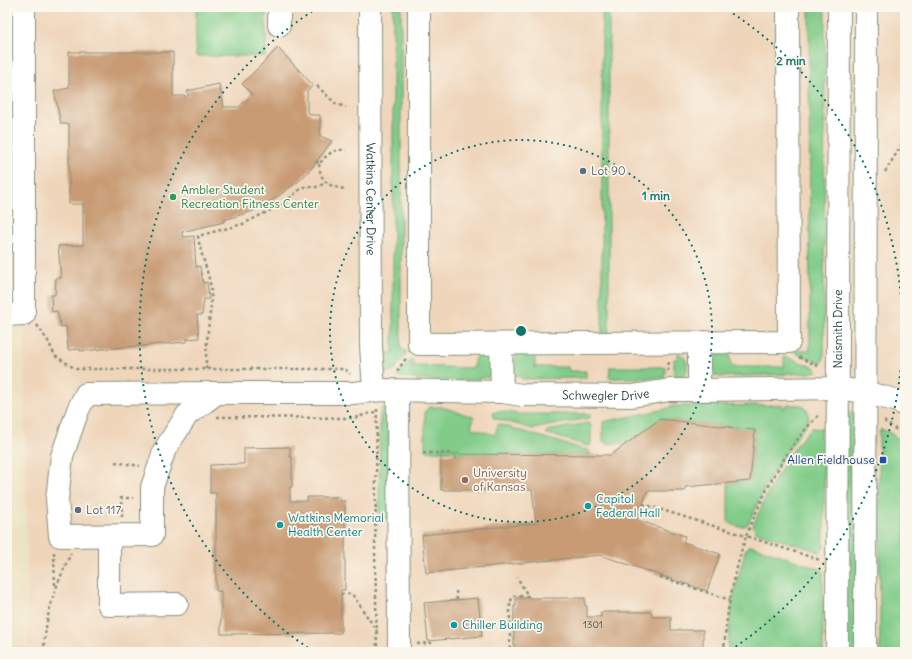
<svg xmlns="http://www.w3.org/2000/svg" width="912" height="659" viewBox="0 0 912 659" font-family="Delius,sans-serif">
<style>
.built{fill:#efd6bb}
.green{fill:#81cc89;stroke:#50845e}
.building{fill:#c89b75}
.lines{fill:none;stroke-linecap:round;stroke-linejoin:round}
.minor-casing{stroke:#86907b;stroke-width:24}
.path{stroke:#86907b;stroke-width:2.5;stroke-dasharray:3 3;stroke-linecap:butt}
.minor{stroke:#fff;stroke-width:22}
.ring{fill:none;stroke:#0f766e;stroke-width:2;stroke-dasharray:2 4}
.service-dot{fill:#5c6f8a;stroke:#fbf7ec;stroke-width:1.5}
.leisure-dot{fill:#2e9e5b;stroke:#fbf7ec;stroke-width:1.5}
.transit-dot{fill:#1a4fb4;stroke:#fbf7ec;stroke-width:1.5}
.education-dot{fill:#8d6e63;stroke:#fbf7ec;stroke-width:1.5}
.culture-dot{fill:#0f9aa8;stroke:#fbf7ec;stroke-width:1.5}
.labels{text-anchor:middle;stroke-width:3.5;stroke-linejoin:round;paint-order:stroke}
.number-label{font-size:10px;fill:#495444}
.service-label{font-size:12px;fill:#4e5e75;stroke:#fbf7ec;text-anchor:start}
.leisure-label{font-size:12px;fill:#27864d;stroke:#fbf7ec;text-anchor:start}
.street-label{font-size:12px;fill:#1f3d34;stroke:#fbf7ec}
.transit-label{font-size:12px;fill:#164399;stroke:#fbf7ec;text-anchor:end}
.education-label{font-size:12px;fill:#785e54;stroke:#fbf7ec;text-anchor:start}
.culture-label{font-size:12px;fill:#0d838f;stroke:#fbf7ec;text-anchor:start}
.centre{fill:#0f766e;stroke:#fbf7ec;stroke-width:2}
.ring-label{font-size:12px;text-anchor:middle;font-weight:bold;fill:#0f766e;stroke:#fbf7ec;stroke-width:3.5;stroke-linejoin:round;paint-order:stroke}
</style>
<rect width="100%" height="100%" fill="#fbf7ec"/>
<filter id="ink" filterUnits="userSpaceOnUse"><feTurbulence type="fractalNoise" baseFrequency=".025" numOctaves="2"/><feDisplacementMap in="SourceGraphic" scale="8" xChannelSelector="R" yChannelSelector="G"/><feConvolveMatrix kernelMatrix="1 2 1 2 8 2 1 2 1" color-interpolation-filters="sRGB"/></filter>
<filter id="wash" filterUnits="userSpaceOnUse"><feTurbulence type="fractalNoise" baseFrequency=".012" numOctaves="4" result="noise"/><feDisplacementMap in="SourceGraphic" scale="16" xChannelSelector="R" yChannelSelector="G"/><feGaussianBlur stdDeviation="0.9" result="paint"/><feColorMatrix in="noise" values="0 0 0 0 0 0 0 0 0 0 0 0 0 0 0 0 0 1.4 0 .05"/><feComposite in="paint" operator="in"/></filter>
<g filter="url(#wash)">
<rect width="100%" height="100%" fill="#ede2c2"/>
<path class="built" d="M28 7H905V652H7V646H28L24 314Z"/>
<path class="green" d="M196 7H266V56H196Z
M393 7H401V349L406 351V354L394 371 384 373 382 369V355L386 353H393Z
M602 7H609V337H602Z
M809 7H825L824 358 821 363 797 354 794 351 810 350Z
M520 353H531L535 358V367H568L569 371H586V378L523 379 517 375 515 376C512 367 512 360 520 353Z
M678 353C687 357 690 367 684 376L674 377V359H678Z
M718 353H729L730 356 731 367H784V356L816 368 817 371 810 373 720 377 715 375 713 376C707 368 709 357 718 353Z
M477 354H484L489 358 492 370 488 378 486 377C469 384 418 379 398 377V375L411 359 413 360V366L474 368V361Z
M610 367H666L664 378H609Z
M783 405V408H785L786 405H802L808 411 809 420 771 475 748 524C742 529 733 526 728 521V483L750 481 755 430 661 419 629 442 607 444 603 441V422L670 408V406Z
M385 407 389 408 390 518H382L379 515 380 414 381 409Z
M429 407H442L474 417 471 428 495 435 498 424 589 451 591 455 455 454V451H427L425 450V411Z
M498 411 520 414H590L591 416 589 418 533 429 494 418 493 413Z
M846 412H858L857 652H845Z
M588 423 591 425V445L588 446 545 433 547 431Z
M811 428 824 429V548L820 552 759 533 755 531 753 526C766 494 787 453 811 428Z
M881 429 890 433 905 443V652H880L879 433Z
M748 546H753L820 569 823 571V652H727L732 603 745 551Z"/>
<g id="blocks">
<path class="building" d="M278 48 313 85 307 91V111L311 115H320V136L332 141 310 170 299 181 270 202 253 211 224 220V222L182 232 183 237 194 236 196 267 200 266 203 283 207 282 209 299H204L202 315H197L199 338 187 339V342L80 351V349L68 350 66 326 61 327 57 311 52 312 51 295H55L56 278H61L58 246 83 245V204H69V124H61L54 91 69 88V52H173V96H189L187 91 219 84 224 107H239L252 94 242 84Z
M660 419 755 430 750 481 685 487V491H647L637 520 685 536 683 542 720 554 707 591 600 555 426 573 422 535 536 523 532 490H441V454L611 455Z
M290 447V457H292V487H290V501H307V497H340V501H345V590H341V633L221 634V591H216V493H210V465L244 464V448Z
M478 598 482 636 428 641 424 603Z
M516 598H585V606H587V617H601V612H652V617H671V630H703V652H514V606H516Z"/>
</g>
</g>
<g filter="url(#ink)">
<use href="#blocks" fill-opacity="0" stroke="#86907b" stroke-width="1"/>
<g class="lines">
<defs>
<g id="minor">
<path d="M279 7V25"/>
<path id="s1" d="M370 7 371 346 374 390"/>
<path d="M419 7V344L789 342 788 7"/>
<path d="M7 315 24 314V7"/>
<path d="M699 343V390"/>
<path d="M501 344 502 392"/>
<path d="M398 391 399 652"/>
<path id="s2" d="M217 393 86 394 78 410 62 456 57 499 60 536 152 535V487L165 449 187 415 217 393H353L382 390 502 392 522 395 632 396 670 390H699L838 388 864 392 898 401 905 405"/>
<path d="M109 536V605L177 604"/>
<path id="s3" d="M837 652 839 7"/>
<path d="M865 652 866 7"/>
</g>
</defs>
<use href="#minor" class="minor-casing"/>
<path class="path" d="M317 86 336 104 346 107
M316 161 319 164C328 154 332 149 346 150
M319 164C320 181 329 187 345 189
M885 172 905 139
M37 325 48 341 55 356 76 369H345L350 374
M799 357 820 367
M206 369C206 360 206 351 207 342 208 324 212 307 211 290 209 271 200 254 198 236L243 224 273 209 286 201 303 187H318L326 182
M397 371 407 357
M668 371 669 360
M217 417 354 418 378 411
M884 421 905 436
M423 453H452V454
M115 462 140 466
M643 504 746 536C764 493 784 449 818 416
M122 517 121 498H133
M54 552 55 587
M660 577 730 600
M456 591 457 600
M341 594H352L377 631
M417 644 431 643V641
M510 649V603L513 596H528L517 577
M44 652C45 613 55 588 71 553
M377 652 375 548 377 409
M724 652C726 612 734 574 746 536L820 560"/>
<use href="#minor" class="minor"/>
</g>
</g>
<g class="ring">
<circle cx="521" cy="331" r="191"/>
<path d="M313 651A382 382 0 0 1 319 7M723 7A382 382 0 0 1 729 651"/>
</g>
<g class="service-dot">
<circle cx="583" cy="171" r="4"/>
<circle cx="78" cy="510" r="4"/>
</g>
<circle class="leisure-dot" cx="173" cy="197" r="4"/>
<rect class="transit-dot" x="879" y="456" width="8" height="8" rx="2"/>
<circle class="education-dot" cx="465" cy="480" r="4"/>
<g class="culture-dot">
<circle cx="588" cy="506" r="4"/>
<circle cx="280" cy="525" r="4"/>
<circle cx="454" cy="625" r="4"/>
</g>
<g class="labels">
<g class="number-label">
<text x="593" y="628">1301</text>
</g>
<g class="service-label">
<text x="591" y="175">Lot 90</text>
<text x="86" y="514">Lot 117</text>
</g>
<g class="leisure-label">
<text x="181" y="194">Ambler Student<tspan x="181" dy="14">Recreation Fitness Center</tspan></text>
</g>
<g class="street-label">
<text dy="4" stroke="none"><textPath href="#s1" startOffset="192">Watkins Center Drive</textPath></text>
<text dy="4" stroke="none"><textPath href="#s3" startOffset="323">Naismith Drive</textPath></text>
<text dy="4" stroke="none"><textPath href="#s2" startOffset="925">Schwegler Drive</textPath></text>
</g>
<g class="transit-label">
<text x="875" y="464">Allen Fieldhouse</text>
</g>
<g class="education-label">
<text x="473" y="477">University<tspan x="473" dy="14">of Kansas</tspan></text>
</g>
<g class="culture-label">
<text x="596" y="503">Capitol<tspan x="596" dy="14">Federal Hall</tspan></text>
<text x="288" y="522">Watkins Memorial<tspan x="288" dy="14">Health Center</tspan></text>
<text x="462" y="629">Chiller Building</text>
</g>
</g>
<circle cx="521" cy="331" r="6" class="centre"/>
<g class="ring-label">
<text x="791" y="65">2 min</text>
<text x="656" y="200">1 min</text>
</g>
<rect width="912" height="659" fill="none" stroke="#fbf7ec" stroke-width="24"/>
</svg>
